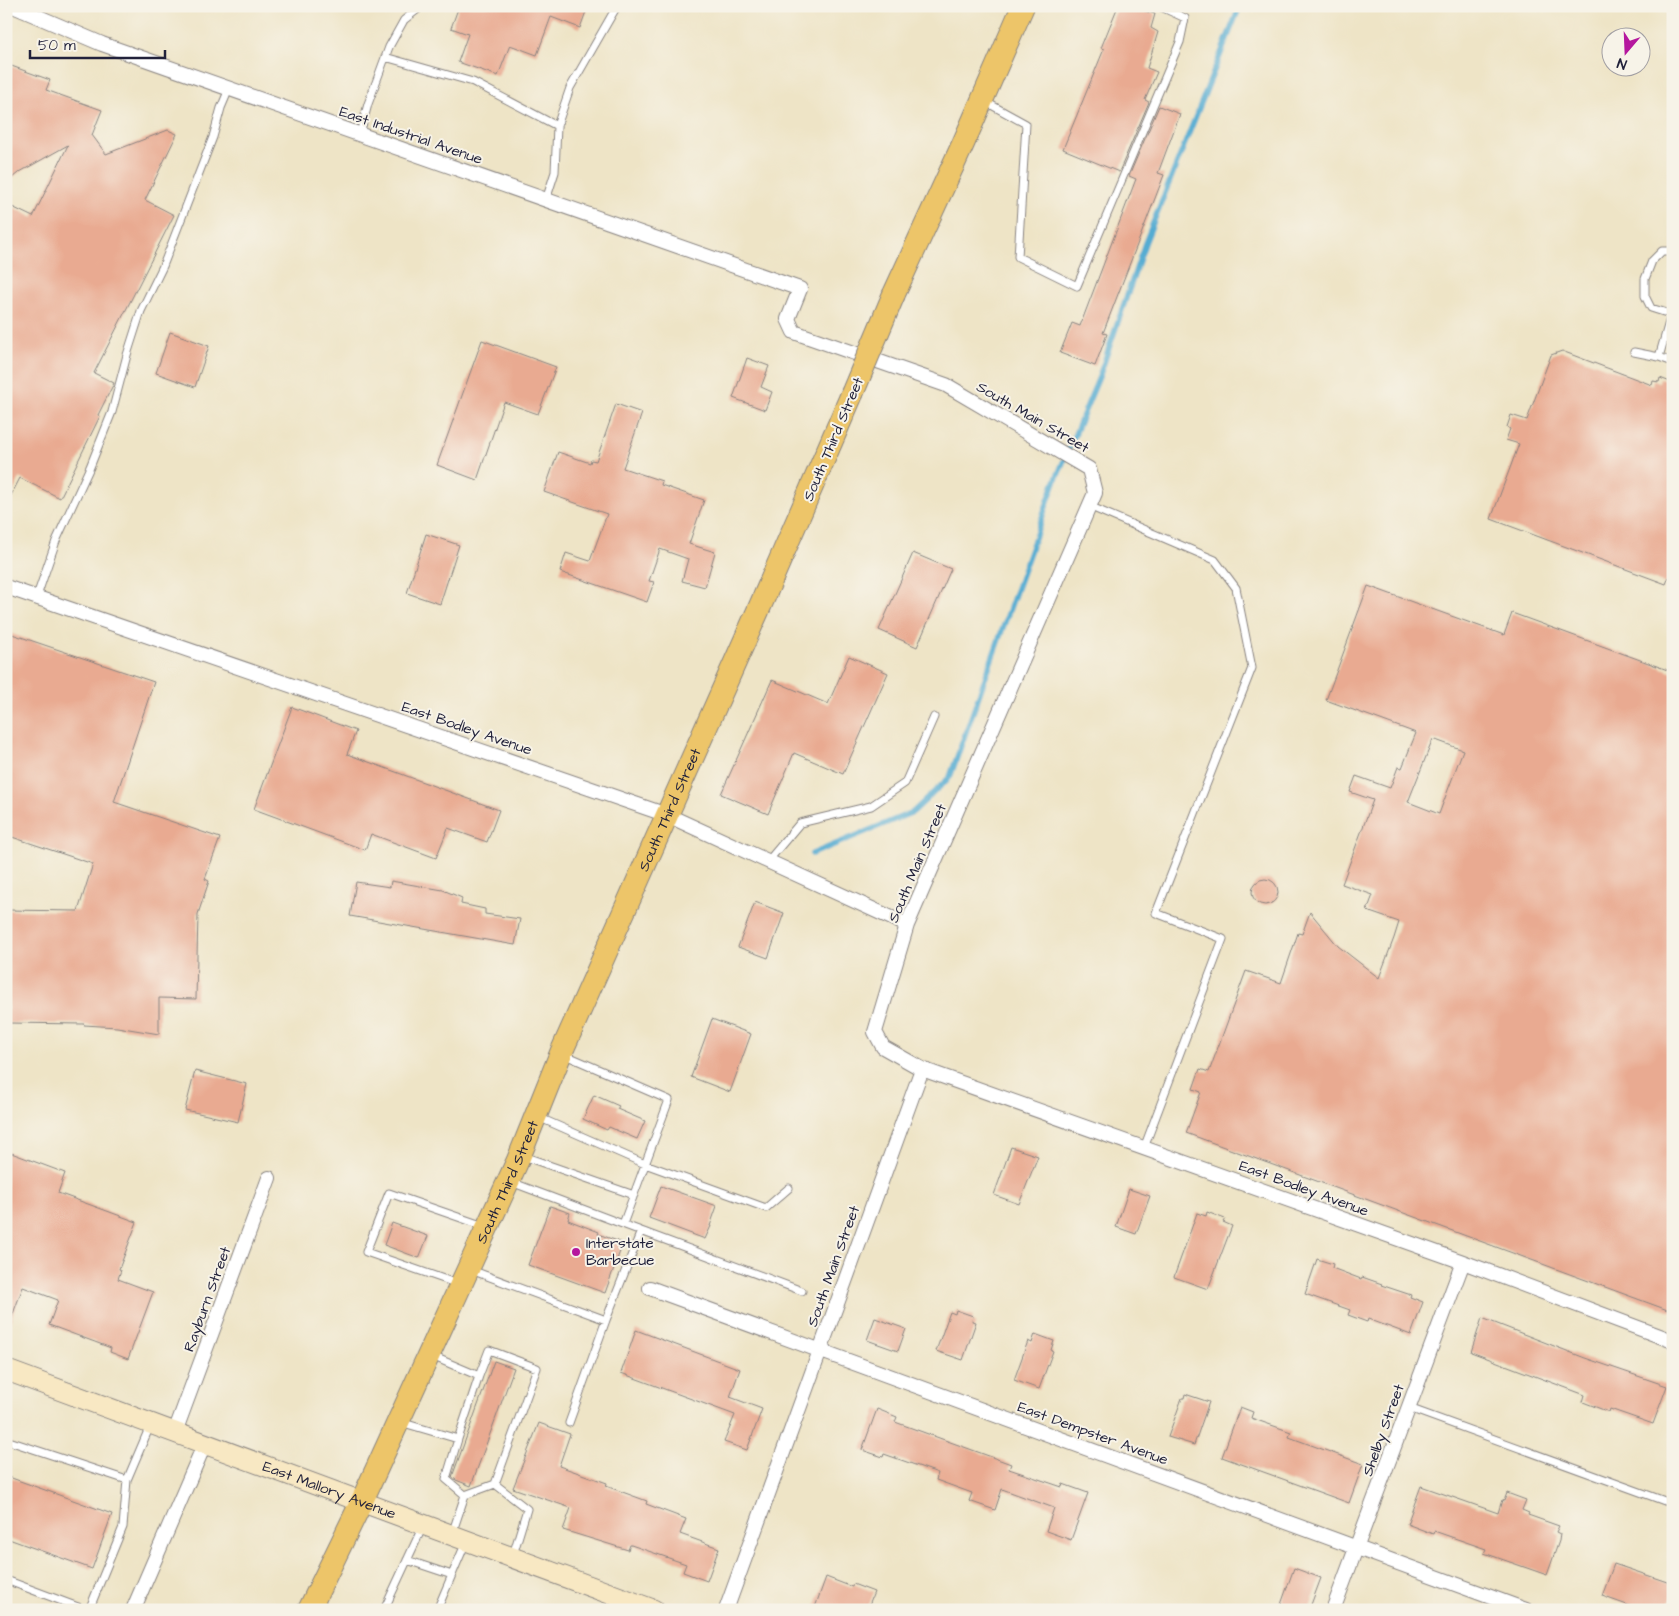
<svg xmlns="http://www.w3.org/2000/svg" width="1679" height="1616" viewBox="0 0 1679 1616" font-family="'Architects Daughter',sans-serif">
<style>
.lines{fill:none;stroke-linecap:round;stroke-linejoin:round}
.stream{stroke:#55acd2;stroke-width:5.5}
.building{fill:#e9aa91;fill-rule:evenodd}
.service-casing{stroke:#888380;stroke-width:9}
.minor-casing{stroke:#888380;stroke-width:16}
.secondary-casing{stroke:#888380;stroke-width:22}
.primary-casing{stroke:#888380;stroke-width:24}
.service{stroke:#fff;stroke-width:7}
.minor{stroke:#fff;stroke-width:14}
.secondary{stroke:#f8e8c3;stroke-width:20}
.primary{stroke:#edc569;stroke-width:22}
.primary-bridge-casing{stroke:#888380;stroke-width:24;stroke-linecap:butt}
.primary-bridge{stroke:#edc569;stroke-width:22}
.poi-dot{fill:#b5179e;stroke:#f7f3e8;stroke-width:2}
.labels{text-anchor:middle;stroke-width:4;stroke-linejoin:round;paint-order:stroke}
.street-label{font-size:15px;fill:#22223b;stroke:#f7f3e8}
.poi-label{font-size:15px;fill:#22223b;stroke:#f7f3e8;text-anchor:start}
</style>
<rect width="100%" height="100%" fill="#f7f3e8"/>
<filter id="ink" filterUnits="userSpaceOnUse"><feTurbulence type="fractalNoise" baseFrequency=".02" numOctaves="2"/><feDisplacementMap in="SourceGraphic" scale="10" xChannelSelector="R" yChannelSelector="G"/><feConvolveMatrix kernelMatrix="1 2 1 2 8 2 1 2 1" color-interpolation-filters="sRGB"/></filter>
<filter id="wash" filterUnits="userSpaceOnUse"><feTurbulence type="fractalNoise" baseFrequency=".0096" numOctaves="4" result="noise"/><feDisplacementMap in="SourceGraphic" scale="20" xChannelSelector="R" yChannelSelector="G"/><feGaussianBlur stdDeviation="1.12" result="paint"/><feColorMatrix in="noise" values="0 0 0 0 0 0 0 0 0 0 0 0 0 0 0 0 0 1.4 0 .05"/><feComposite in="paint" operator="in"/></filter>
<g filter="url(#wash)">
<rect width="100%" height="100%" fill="#eee4c6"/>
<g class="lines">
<path class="stream" d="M812 854 913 812 950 777 1054 484 1099 377 1145 243 1240 6"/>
</g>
<g id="blocks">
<path class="building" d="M459 6H588L580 28 551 17 537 55 510 45 498 76 458 62 468 34 451 28Z
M1118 6H1129L1155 14 1151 28 1158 32 1147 68 1157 72 1145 100 1149 102 1119 172 1063 149 1104 49 1101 48Z
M6 64 50 80 46 90 102 110 92 135 106 154 168 130 177 134 145 200 174 215 94 373 114 383 98 415 100 416 60 498 20 478 6 505V204L33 217 68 145 18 173 6 183Z
M1159 106 1180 114 1158 173 1164 175 1103 333 1107 334 1095 366 1060 353 1072 323 1080 326 1136 179 1129 176Z
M170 332 209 346 195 387 156 373Z
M482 340 556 367 538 414 504 402 477 480 437 465Z
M1562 351 1652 385 1653 381 1659 382 1660 378 1673 383V567L1666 584 1491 519 1519 444 1506 440 1510 429 1507 427 1511 415 1527 420 1551 355Z
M747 358 769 366 761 387 772 392 765 410 733 398Z
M616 404 642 413 623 468 662 481 661 485 704 500 689 544 715 552 705 587 682 581 688 559 660 549 649 581 654 582 647 602 560 572 566 553 590 561 607 514 544 492 558 452 590 463 591 460 596 461Z
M426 534 459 545 440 604 407 593Z
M913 553 951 569 917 647 879 630Z
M1368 586 1504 635 1512 613 1673 672V1312L1186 1133 1201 1092 1193 1089 1200 1069 1209 1072 1246 971 1281 983 1298 933 1302 934 1310 912 1338 946 1379 978 1394 938 1399 922 1367 911 1373 895 1342 884 1373 800 1350 792 1356 776 1390 788 1398 767 1402 768 1416 733 1326 700ZM1433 739 1463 750 1439 814 1408 802Z
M6 632 154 682 114 802 220 838 205 879 209 881 198 914 196 999 159 998V1034L117 1027 84 1025V1024L8 1023V991H6V910L78 911 93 864 6 835Z
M849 656 888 673 843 774 794 753 768 814 721 794 772 680 828 704Z
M292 707 356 731 347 754 499 810 487 842 448 828 436 858 371 834 365 850 254 809Z
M1252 892a13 13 0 1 1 26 0a13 13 0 1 1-26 0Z
M391 881 443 890 462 898 461 904 485 909V914L520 919 515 945 350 916 356 882 390 887Z
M755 902 784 913 768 958 738 947Z
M712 1019 751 1034 730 1092 691 1077Z
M195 1071 247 1084 238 1122 185 1110Z
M594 1095 619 1106 617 1109 645 1121 637 1139 609 1127 607 1130 583 1119Z
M1011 1147 1038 1156 1019 1204 994 1195Z
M6 1151 65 1173 58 1193 137 1222 119 1269 121 1270 118 1279 153 1292 128 1359 110 1352 111 1348 49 1325 58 1300 23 1287 8 1327H6Z
M661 1186 717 1206 710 1226H711L705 1239 649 1218Z
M1129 1189 1150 1196 1136 1234 1116 1227Z
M550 1206 570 1213 568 1220 599 1232 598 1234 623 1243 605 1293 528 1265Z
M1207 1212 1225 1219 1223 1222 1232 1226 1208 1289 1174 1277 1197 1213 1206 1216Z
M392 1223 428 1236 419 1258 384 1245Z
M1317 1259 1333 1264 1332 1268 1361 1279 1362 1277 1382 1284 1381 1285 1411 1295 1410 1297 1423 1302 1411 1335 1368 1319 1367 1322 1348 1315 1350 1310 1305 1294Z
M956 1310 973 1316 972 1321 976 1322 963 1360 936 1351 950 1312 955 1314Z
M875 1318 906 1329 898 1351 867 1340Z
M1482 1318 1585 1358 1667 1386 1653 1424 1610 1409 1609 1412 1583 1402 1585 1395 1471 1352Z
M636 1330 740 1369 730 1397 762 1409 747 1450 724 1442 735 1415 621 1373Z
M1035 1334 1054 1341 1051 1350 1053 1351 1039 1389 1014 1380 1028 1341 1032 1343Z
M494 1361 514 1368 471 1486 456 1480 452 1477Z
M1185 1394 1209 1402 1194 1445 1168 1437 1182 1398H1184Z
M1240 1407 1253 1412 1251 1418 1291 1432 1289 1437 1363 1464 1349 1503 1222 1457Z
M877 1409 897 1417 895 1422 1011 1464 1009 1469 1062 1487 1063 1484 1088 1493 1071 1540 1046 1531 1054 1508 1002 1489 995 1510 969 1501 972 1493 936 1480 938 1473 884 1454 883 1457 862 1450Z
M539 1423 570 1434 559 1466 607 1483 606 1486 647 1501 646 1504 686 1519 680 1534 719 1548 707 1581 683 1572 686 1564 631 1545H630L628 1550 563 1530 571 1508 513 1488Z
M6 1476 112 1514 92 1569 6 1538Z
M1421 1486 1498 1513 1502 1500 1504 1501 1507 1493 1526 1500 1522 1510 1529 1513 1528 1515 1559 1526 1556 1532 1560 1534 1559 1541 1547 1575 1484 1553 1486 1549 1434 1531 1433 1534 1407 1524Z
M1614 1564 1673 1584V1595L1667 1610H1641L1602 1596Z
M1294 1568 1321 1578 1309 1610H1279Z
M826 1577 852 1587 853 1584 874 1592 867 1610H814Z"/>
</g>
</g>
<g filter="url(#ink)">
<use href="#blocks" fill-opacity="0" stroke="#888380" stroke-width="1"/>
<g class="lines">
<defs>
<path id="service" d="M385 57 473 82 557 126
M986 102 1026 124 1018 257 1077 286 1180 42 1185 18 1159 6
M360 134 368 104 389 47 404 20 422 6
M546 200 555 172 557 126 570 88 617 6
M1673 251H1662L1652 261 1645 279V296L1651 308 1673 315
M1634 352 1659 357 1671 315
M1659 357 1673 362
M1089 506 1215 560 1236 588 1252 668 1156 913 1223 939 1144 1148
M37 596 56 541 90 467 112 412 127 355 141 311 163 266 213 137 221 108 229 89
M768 861 800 823 871 806 905 783 934 717
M563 1054 669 1100 623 1224
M538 1117 645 1164 766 1208 789 1188
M523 1156 634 1195
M511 1182 641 1231 606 1320 569 1423
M641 1231 802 1291
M471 1270 606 1320
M458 1284 366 1252 389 1193 484 1226
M432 1356 479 1376 489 1350 537 1368 495 1484 527 1509 513 1555
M1409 1408 1673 1504
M400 1422 458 1439 446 1479 465 1495 452 1534
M458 1439 479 1376
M12 1442 127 1480
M465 1495 495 1484
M407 1560 452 1575
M6 1580 86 1610
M89 1610 123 1527 127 1480 150 1426
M384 1610 423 1526
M437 1610 466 1542"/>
<path id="minor" d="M13 6 102 44 800 289 788 319 794 332 946 385 1089 469 1095 493 907 925 875 1032 883 1047 922 1069 1463 1262 1673 1341
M6 587 667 815 907 925
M650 1288 1526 1610
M175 1432 269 1178
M133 1610 205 1443
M726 1610 922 1069
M1333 1610 1463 1262"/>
<g id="secondary">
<path id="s1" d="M6 1370 654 1610"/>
</g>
<g id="primary">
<path d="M894 294 963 144 1023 6"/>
<path id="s2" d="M309 1610 361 1503 518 1160 561 1053 761 604 852 394"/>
</g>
</defs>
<use href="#service" class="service-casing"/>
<use href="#minor" class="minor-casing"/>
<use href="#secondary" class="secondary-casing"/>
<use href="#primary" class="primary-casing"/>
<use href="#service" class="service"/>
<use href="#minor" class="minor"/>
<use href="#secondary" class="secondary"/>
<use href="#primary" class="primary"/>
<defs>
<path id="primary-bridge" d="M852 394 894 294"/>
</defs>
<use href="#primary-bridge" class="primary-bridge-casing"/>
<use href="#primary-bridge" class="primary-bridge"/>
</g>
</g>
<circle class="poi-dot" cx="576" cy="1252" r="5"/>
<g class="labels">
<g class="street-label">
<text transform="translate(411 135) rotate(19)" y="5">East Industrial Avenue</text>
<text transform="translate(1033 417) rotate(30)" y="5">South Main Street</text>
<text transform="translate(833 439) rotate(-67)" y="5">South Third Street</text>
<text transform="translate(467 728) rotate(19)" y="5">East Bodley Avenue</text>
<text dy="5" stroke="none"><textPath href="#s2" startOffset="878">South Third Street</textPath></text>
<text transform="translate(917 863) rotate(-67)" y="5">South Main Street</text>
<text dy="5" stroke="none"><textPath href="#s2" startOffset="472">South Third Street</textPath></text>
<text transform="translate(1304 1188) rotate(20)" y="5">East Bodley Avenue</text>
<text transform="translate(833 1266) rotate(-70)" y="5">South Main Street</text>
<text transform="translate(207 1299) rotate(-70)" y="5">Rayburn Street</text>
<text transform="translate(1383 1430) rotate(-70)" y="5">Shelby Street</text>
<text transform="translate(1093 1433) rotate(20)" y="5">East Dempster Avenue</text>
<text dy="5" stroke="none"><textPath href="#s1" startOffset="345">East Mallory Avenue</textPath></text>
</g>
<g class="poi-label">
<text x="586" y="1248">Interstate<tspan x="586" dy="17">Barbecue</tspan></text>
</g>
</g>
<rect width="1679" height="1616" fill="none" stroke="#f7f3e8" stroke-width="25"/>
<g transform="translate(1626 52) rotate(199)"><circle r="24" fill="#f7f3e8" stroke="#a29fa3"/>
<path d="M0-4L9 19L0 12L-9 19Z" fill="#b5179e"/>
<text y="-8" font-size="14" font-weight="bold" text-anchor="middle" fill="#22223b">N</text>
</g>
<path d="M30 50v8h135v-8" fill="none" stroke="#22223b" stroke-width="2.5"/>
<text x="38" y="50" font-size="15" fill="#22223b" stroke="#f7f3e8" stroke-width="4" paint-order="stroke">50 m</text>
</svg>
